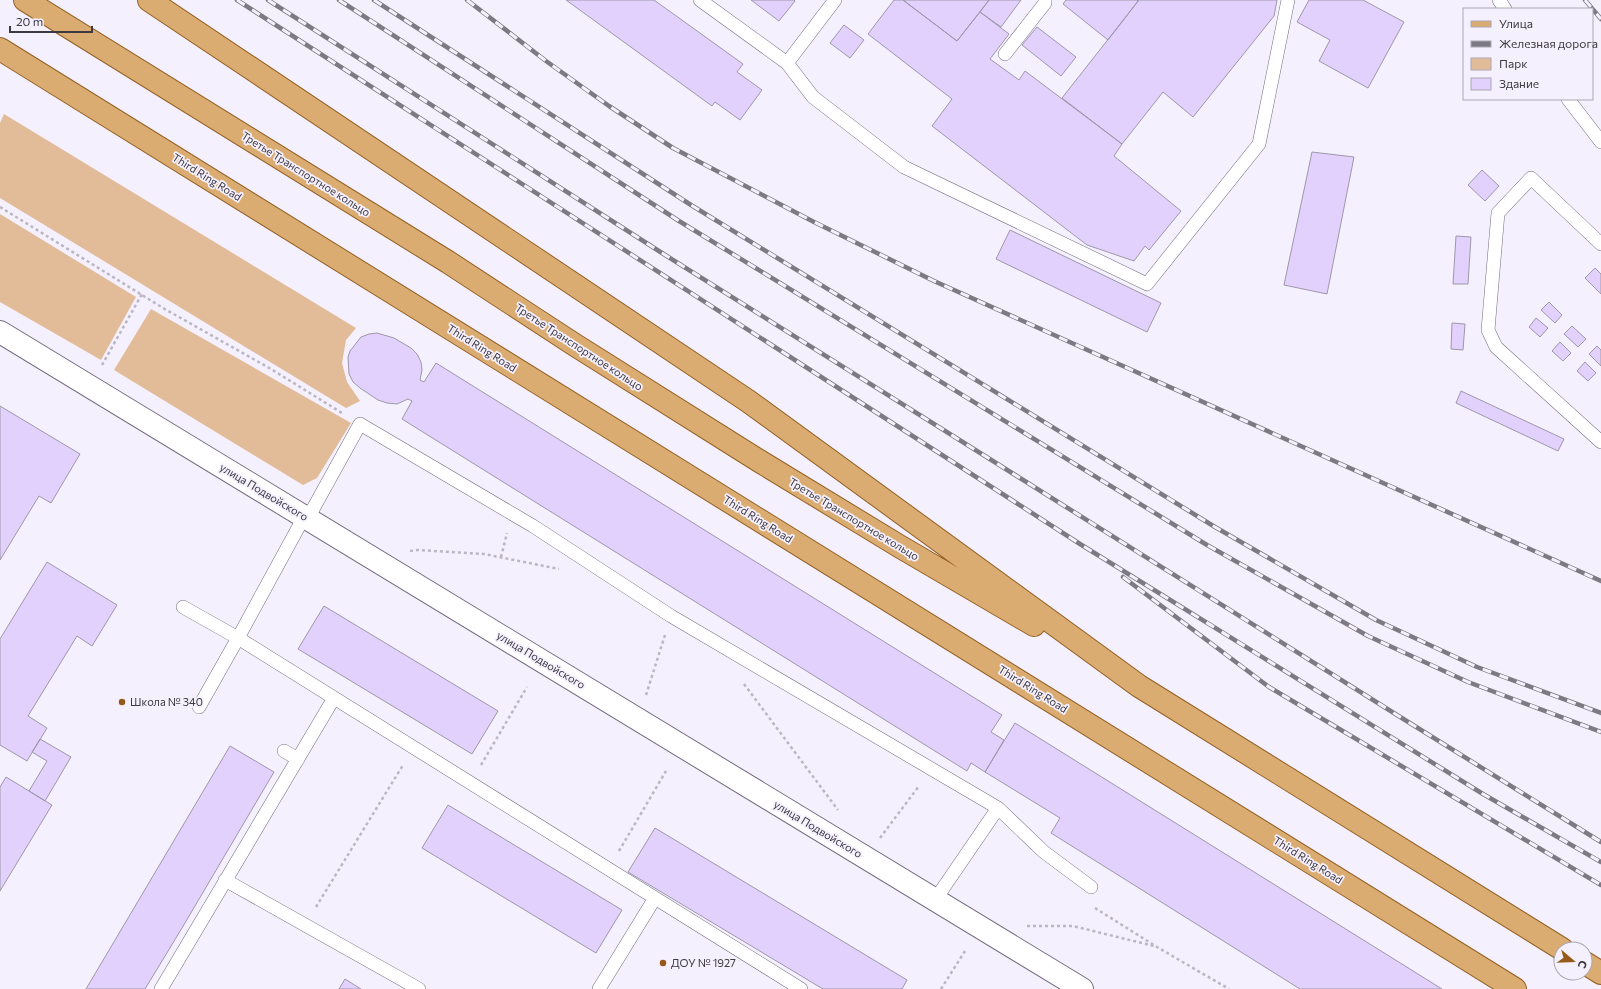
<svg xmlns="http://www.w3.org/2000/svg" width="1601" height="989" viewBox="0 0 1601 989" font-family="Commissioner,sans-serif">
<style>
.green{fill:#e2bb98}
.building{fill:#e2d1fc;stroke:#9e97aa}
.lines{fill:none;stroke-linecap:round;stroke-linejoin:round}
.lane-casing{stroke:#736c7f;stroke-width:14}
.secondary-casing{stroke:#736c7f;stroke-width:24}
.primary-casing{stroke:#946023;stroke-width:24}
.path{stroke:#bbb7c2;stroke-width:2.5;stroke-dasharray:3 3;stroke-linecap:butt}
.lane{stroke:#fff;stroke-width:13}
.secondary{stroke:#fff;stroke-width:22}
.primary{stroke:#dbac71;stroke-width:22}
.rail-casing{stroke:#7d7a83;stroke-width:4.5}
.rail{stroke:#f5f0fd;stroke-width:3;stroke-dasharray:9;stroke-linecap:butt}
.poi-dot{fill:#955a19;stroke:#f5f0fd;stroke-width:1.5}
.labels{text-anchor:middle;stroke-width:3.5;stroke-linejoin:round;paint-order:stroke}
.street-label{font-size:11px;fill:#3d3a42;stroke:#f5f0fd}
.poi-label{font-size:11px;fill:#3d3a42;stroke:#f5f0fd;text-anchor:start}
</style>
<rect width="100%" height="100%" fill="#f5f0fd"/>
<path class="green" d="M4 114 356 328 346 340 342 363 347 382 360 401 346 408 0 198V123Z
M0 214 136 297 101 360 0 302Z
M151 309 351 423 317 478 303 485 114 370Z"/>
<path class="building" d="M566 0H654L743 64 737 72 762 90 740 120 715 102 712 106Z
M751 0H794L795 1 779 21Z
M894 0H903L957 41 980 12 1009 34 990 59 1019 80 1025 71 1122 144 1114 156 1181 211 1149 250 1145 246 1134 261 1087 245 932 126 952 99 868 34Z
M903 0H989L957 41Z
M989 0H1021L1001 27 980 12Z
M1066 0H1137L1138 1 1108 40 1063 4Z
M1139 0H1277L1274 16 1193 117 1163 92 1122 144 1062 98Z
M1309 0H1363L1404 22 1368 88 1319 61 1330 40 1297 22Z
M844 25 864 40 850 58 830 43Z
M1037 27 1076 57 1061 76 1022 45Z
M1312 152 1354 157 1327 294 1284 285Z
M1482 170 1499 186 1485 201 1468 185Z
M1010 230 1161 303 1147 332 996 259Z
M1456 236 1471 237 1468 284H1453Z
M1595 268 1601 274V294L1585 278Z
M1549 302 1562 315 1555 323 1541 310Z
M1536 318 1548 328 1540 337 1529 327Z
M1452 323 1465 324 1463 350 1451 349Z
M1572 326 1586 339 1578 347 1564 334Z
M377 333 394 338 411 348 417 354 421 362 422 370 420 380 424 382 436 363 1002 715 991 732 1004 740 985 772 971 763 967 771 402 419 412 401 408 399 397 404 387 403 378 400 360 388 353 382 349 374 348 357 350 351 361 337 369 334Z
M1560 342 1571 353 1563 361 1552 351Z
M1597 346 1601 350V366L1589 354Z
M1585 362 1596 373 1588 381 1577 371Z
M1461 391 1564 439 1558 451 1456 403Z
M0 406 80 454 51 503 39 496 0 560Z
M47 562 117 605 92 646 77 636 28 716 47 728 27 761 0 745V639Z
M324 606 498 711 472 754 298 649Z
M1015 723 1442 989H1300L1051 833 1060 818 985 772Z
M40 739 71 757 45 801 29 791 47 761 32 752Z
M230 746 274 772 182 928 145 989H86Z
M6 777 52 805 0 891V787Z
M448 805 622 910 596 953 422 848Z
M655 828 907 980 902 989H823L628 872Z
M345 979 361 989H339Z"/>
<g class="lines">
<defs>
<path id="lane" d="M700 0 787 63 835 0
M1499 0 1505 9
M1005 54 1045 3V0
M787 63 813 97 904 167 1147 284 1259 144 1288 0
M1568 99 1601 142
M1601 244 1531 178 1498 213 1488 330 1496 347 1601 442
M183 607 238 638 199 707
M284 751 298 759
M225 880 419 989
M935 900 998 808
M161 989 334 698
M599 989 655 898
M801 989 238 638 304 517 313 509 360 424 533 526 671 616 998 808 1044 852 1091 887"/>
<path id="secondary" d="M0 332 1082 989"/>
<path id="primary" d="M25 0 448 262 575 345 761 462 899 546 1034 625
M149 0 748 401 1139 686 1562 949
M0 49 1515 989
M1585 963 1601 973"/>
</defs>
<use href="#lane" class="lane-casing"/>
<use href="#secondary" class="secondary-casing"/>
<use href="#primary" class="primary-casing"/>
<path class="path" d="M0 207 163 308 271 369 342 413
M102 365 142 294
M410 551 418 550 484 554 559 569
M501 557 507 533
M744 684 838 810
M646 695 665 635
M481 765 527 687
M880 838 919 786
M619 851 666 771
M316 907 403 765
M1095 908 1157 947 1229 989
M1027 926H1073L1154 946
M941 989 965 951"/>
<use href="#lane" class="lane"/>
<use href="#secondary" class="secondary"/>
<use href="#primary" class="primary"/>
<defs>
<path id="rail" d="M237 0 1080 544 1483 794 1601 862
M268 0 662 253 1397 715 1601 842
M339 0 679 221 1207 545 1368 636 1468 682 1601 732
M374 0 691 205 1215 527 1376 620 1477 667 1601 713
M467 0 546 61 609 106 673 148 814 222 934 281 1601 581
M1585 0 1601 19
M1123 577 1269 687 1601 885"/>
</defs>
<use href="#rail" class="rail-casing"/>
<use href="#rail" class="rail"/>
</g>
<g class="poi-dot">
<circle cx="122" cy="702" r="4"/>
<circle cx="663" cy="963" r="4"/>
</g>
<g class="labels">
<g class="street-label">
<text transform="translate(306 174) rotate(32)" y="4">Третье Транспортное кольцо</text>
<text transform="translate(207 177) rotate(32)" y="4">Third Ring Road</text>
<text transform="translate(579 347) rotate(33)" y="4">Третье Транспортное кольцо</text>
<text transform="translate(482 348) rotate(32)" y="4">Third Ring Road</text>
<text transform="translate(264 492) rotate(31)" y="4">улица Подвойского</text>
<text transform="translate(758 519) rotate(32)" y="4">Third Ring Road</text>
<text transform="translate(854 519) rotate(31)" y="4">Третье Транспортное кольцо</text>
<text transform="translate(541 660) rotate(31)" y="4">улица Подвойского</text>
<text transform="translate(1033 689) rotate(32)" y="4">Third Ring Road</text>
<text transform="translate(818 829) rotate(31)" y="4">улица Подвойского</text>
<text transform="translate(1308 860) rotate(32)" y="4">Third Ring Road</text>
</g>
<g class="poi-label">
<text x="130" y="706">Школа № 340</text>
<text x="671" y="967">ДОУ № 1927</text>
</g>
</g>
<rect x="1463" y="8" width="130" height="92" fill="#f5f0fd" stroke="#aba7b2"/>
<rect x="1471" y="21" width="20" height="6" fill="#dbac71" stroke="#aba7b2"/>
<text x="1499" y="28" font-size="12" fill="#3d3a42">Улица</text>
<rect x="1471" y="41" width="20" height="6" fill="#7d7a83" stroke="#aba7b2"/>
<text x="1499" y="48" font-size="12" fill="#3d3a42">Железная дорога</text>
<rect x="1471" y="58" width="20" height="12" fill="#e2bb98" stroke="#aba7b2"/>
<text x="1499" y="68" font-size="12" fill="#3d3a42">Парк</text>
<rect x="1471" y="78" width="20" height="12" fill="#e2d1fc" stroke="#aba7b2"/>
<text x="1499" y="88" font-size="12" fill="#3d3a42">Здание</text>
<g transform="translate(1573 961) rotate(109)"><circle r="19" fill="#f5f0fd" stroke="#aba7b2"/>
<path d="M0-3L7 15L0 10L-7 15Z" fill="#955a19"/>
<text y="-6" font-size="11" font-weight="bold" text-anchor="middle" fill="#3d3a42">С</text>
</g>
<path d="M10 26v6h82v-6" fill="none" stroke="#3d3a42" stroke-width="2"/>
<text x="16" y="26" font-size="12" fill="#3d3a42" stroke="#f5f0fd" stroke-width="3" paint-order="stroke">20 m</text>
</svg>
